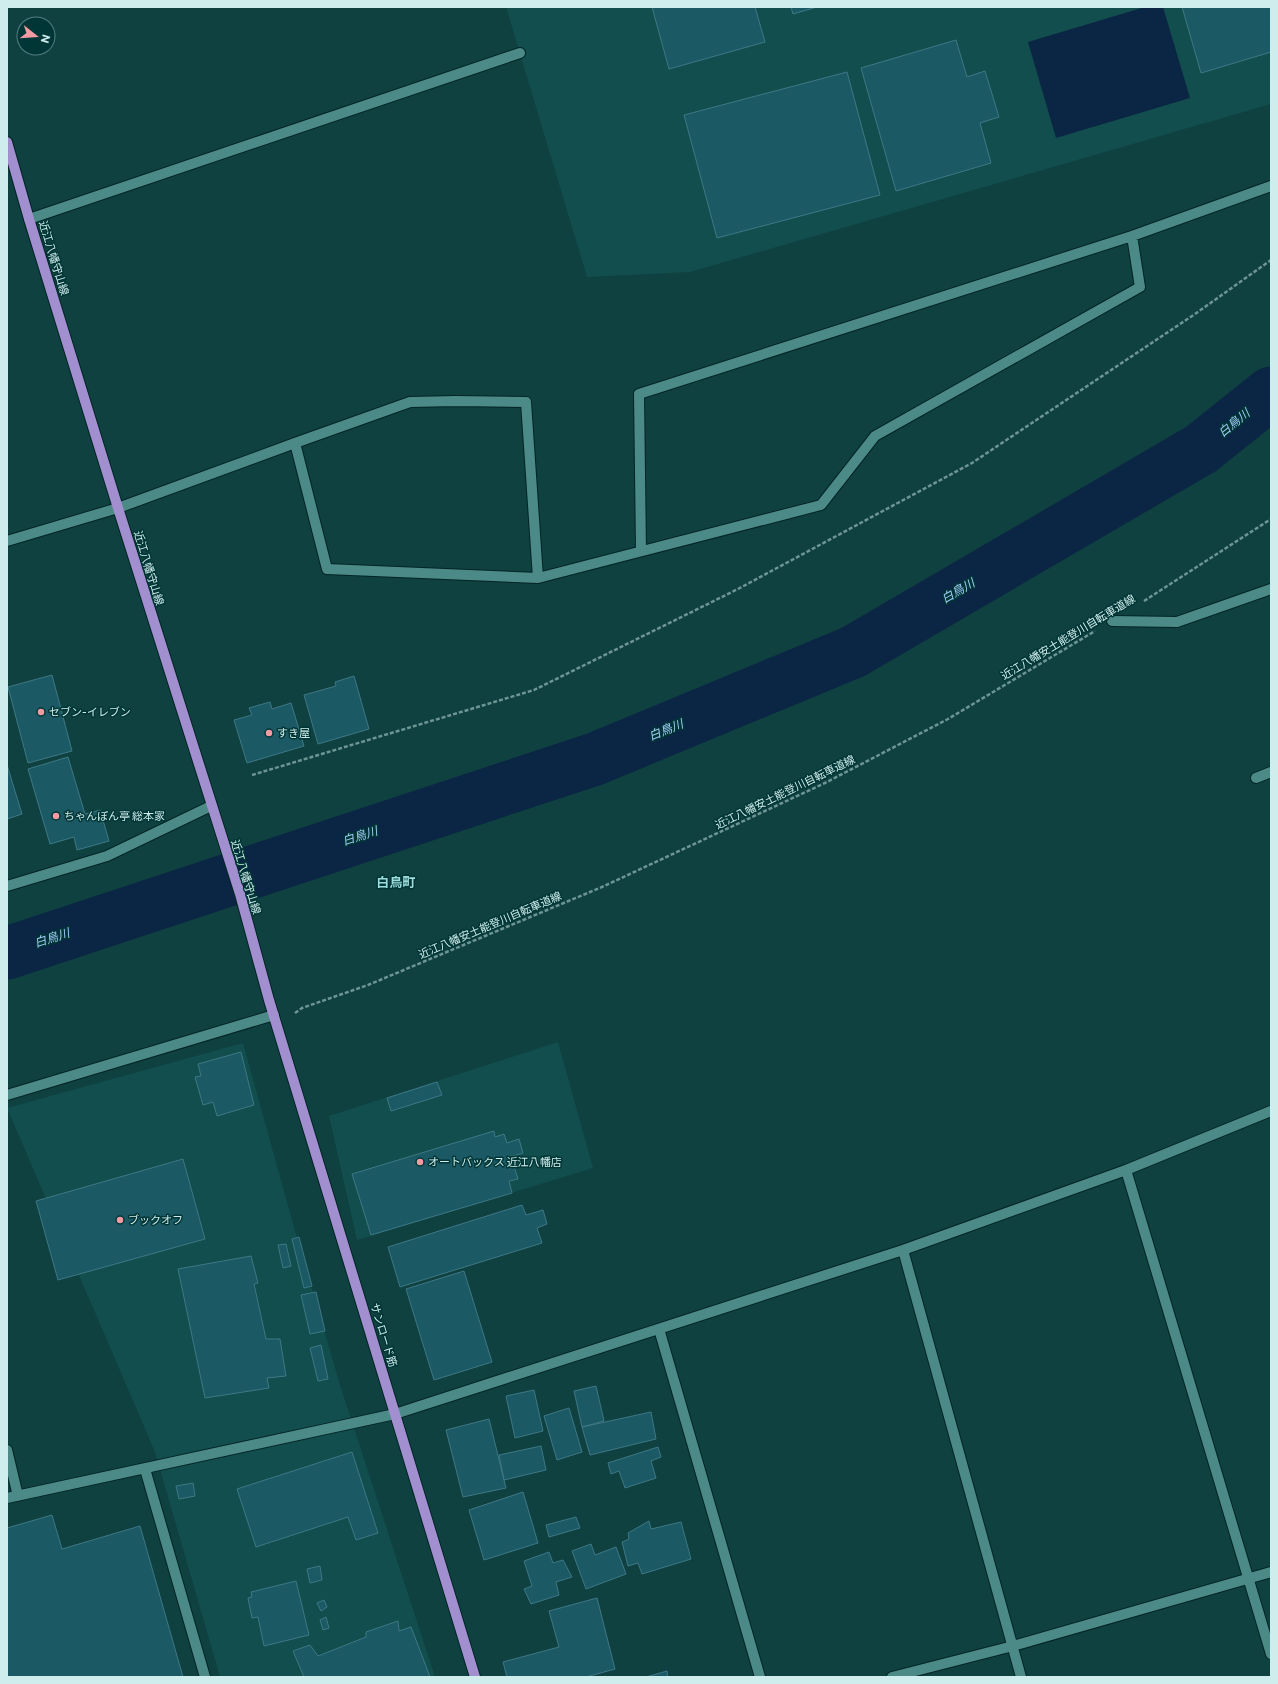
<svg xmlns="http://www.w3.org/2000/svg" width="1278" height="1684" viewBox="0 0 1278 1684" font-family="Commissioner,'Noto Sans JP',sans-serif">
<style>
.built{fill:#114e4d}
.water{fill:#0b2644}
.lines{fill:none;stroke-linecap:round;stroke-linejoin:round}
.river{stroke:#0b2644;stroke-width:53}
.building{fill:#1b5965;stroke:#3e7885}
.minor-casing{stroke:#032525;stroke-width:12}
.tertiary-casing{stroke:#032525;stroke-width:12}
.primary-casing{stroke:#032525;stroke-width:12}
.path{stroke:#6d9594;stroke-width:2.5;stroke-dasharray:4 2;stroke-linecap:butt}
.minor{stroke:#4c8a88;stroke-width:10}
.tertiary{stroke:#4c8a88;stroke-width:10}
.primary{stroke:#a18fcf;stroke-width:10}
.poi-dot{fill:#f49aa3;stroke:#013636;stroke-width:1.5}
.labels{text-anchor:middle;stroke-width:3;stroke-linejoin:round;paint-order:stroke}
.street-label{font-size:11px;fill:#cfedec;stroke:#013636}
.poi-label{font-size:11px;fill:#cfedec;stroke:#013636;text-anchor:start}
.water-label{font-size:12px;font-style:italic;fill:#a4cbf9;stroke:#013636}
.quarter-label{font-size:13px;font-weight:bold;fill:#9ddddb;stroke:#013636}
</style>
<rect width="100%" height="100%" fill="#0f4140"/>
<path class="built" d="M506 7H1271V104L690 272 587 277Z
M558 1042 593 1168 357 1240 329 1116Z
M243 1043 292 1220 340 1385 435 1677H220L155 1452 7 1108Z"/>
<path class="water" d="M1145 7H1163L1190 98 1056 138 1028 42Z"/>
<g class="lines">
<path class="river" d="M7 953 595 759 853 652 1201 449 1271 393"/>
</g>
<path class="building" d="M652 7H755L765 42 669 69Z
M791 7H817L793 14Z
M1182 7H1271V52L1201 73Z
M956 40 967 77 985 71 999 117 980 123 991 163 896 191 861 68Z
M847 72 880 195 717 238 684 115Z
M52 675 72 751 28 763 8 687Z
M354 676 369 729 318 744 304 695 336 686 335 682Z
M270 702 272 709 291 703 304 746 247 763 234 720 252 715 249 708Z
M68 757 85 814 100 810 109 841 77 850 74 837 50 844 28 769Z
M7 765 22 814 7 819Z
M241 1052 254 1105 217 1116 213 1102 203 1105 195 1077 201 1076 198 1064Z
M437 1082 442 1095 391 1111 387 1098Z
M494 1131 495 1137 504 1134 507 1143 519 1139 523 1153 511 1157 518 1179 509 1181 512 1193 371 1235 352 1174Z
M183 1159 205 1239 58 1280 36 1201Z
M522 1205 526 1215 543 1210 547 1224 537 1228 542 1243 400 1287 388 1247Z
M299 1237 312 1286 304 1288 292 1239Z
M286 1244 291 1266 283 1268 278 1245Z
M251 1256 258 1283 254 1284 266 1339H280L286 1376 267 1378 269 1388 205 1398 178 1269Z
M464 1271 492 1362 434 1380 406 1289Z
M316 1292 325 1331 310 1334 301 1295Z
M321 1345 328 1379 318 1381 310 1348Z
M596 1386 604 1421 582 1427 574 1391Z
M534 1390 543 1431 515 1438 506 1396Z
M569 1408 582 1452 557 1460 544 1416Z
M651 1412 656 1439 590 1455 582 1427Z
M489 1419 506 1488 463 1497 446 1430Z
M541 1446 546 1470 504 1480 499 1455Z
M658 1447 661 1457 651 1461 656 1478 625 1488 619 1471 611 1474 608 1463Z
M352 1452 378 1533 356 1540 348 1517 256 1547 237 1489Z
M193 1483 195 1496 179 1499 176 1486Z
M523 1492 538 1543 484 1560 469 1510Z
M52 1515 62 1549 140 1526 183 1677H7V1528Z
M576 1517 580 1528 549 1537 546 1525Z
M649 1521 651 1529 681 1522 691 1559 642 1574 638 1563 628 1566 622 1542 629 1539 628 1533Z
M591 1544 595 1555 616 1547 626 1574 586 1589 572 1551Z
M549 1552 553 1563 563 1560 572 1577 556 1582 559 1595 531 1604 524 1589 532 1586 524 1561Z
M320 1566 322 1580 310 1583 307 1569Z
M296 1581 309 1635 264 1646 258 1617 252 1618 248 1598 252 1597 251 1592Z
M597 1598 615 1669 586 1677H507L503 1662 559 1647 549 1611Z
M324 1600 327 1607 321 1611 317 1603Z
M326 1617 329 1628 323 1630 320 1620Z
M398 1621 399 1631 411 1627 430 1677H304L293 1651 310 1645 318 1656 366 1637V1632Z
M667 1671 668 1677H646Z"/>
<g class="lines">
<defs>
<path id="minor" d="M295 443 410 402 456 401 526 402 538 578
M7 541 118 508 295 443 327 569 538 578 821 505 875 436 1140 287 1132 236
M641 551 639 394 1132 236 1271 186
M1112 621 1177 622 1271 589
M1256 778 1271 772
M7 886 107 856 211 806
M7 1095 274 1015
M1126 1170 1271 1654
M903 1250 1021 1677
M659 1329 760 1677
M7 1450 18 1496
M145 1469 205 1677
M7 1498 395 1414 903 1250 1126 1170 1271 1111
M892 1677 1013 1646 1271 1572"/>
<path id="tertiary" d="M29 219 520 53"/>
<path id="primary" d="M7 142 29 219 118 508 240 894 269 1000 475 1677"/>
</defs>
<use href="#minor" class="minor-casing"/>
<use href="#tertiary" class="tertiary-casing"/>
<use href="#primary" class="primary-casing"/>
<path class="path" d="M1144 601 1271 519
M252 775 534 690 738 589 972 463 1195 314 1271 260
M295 1013 302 1008 368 985 602 887 825 783 948 719 1095 631"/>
<use href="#minor" class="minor"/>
<use href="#tertiary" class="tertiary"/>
<use href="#primary" class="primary"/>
</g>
<g class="poi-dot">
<circle cx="41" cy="712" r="4"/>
<circle cx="269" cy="733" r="4"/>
<circle cx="56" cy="816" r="4"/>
<circle cx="420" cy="1162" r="4"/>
<circle cx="120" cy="1220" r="4"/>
</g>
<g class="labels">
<g class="street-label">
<text transform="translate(54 258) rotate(73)" y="4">近江八幡守山線</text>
<text transform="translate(149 568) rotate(73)" y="4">近江八幡守山線</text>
<text transform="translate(1068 637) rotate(-31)" y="4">近江八幡安土能登川自転車道線</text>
<text transform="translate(785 792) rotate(-26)" y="4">近江八幡安土能登川自転車道線</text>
<text transform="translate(246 877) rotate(73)" y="4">近江八幡守山線</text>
<text transform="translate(490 925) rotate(-23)" y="4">近江八幡安土能登川自転車道線</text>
<text transform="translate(384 1335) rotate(73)" y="4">サンロード筋</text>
</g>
<g class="poi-label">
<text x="49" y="716">セブン-イレブン</text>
<text x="277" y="737">すき屋</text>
<text x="64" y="820">ちゃんぽん亭 総本家</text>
<text x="428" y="1166">オートバックス 近江八幡店</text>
<text x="128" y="1224">ブックオフ</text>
</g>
<g class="water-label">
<text transform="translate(1234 423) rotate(-39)" y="4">白鳥川</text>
<text transform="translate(958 591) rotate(-30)" y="4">白鳥川</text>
<text transform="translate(666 730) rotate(-22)" y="4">白鳥川</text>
<text transform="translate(360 836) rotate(-18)" y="4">白鳥川</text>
<text transform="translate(52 938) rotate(-18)" y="4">白鳥川</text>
</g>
<g class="quarter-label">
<text x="396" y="887">白鳥町</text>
</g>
</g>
<rect width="1278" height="1684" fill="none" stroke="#cfedec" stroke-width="16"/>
<g transform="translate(36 36) rotate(107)"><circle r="19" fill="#013636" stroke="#537f7f"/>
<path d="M0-3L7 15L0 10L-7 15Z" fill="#f49aa3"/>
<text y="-6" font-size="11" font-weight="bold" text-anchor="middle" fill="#cfedec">N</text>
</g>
</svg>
